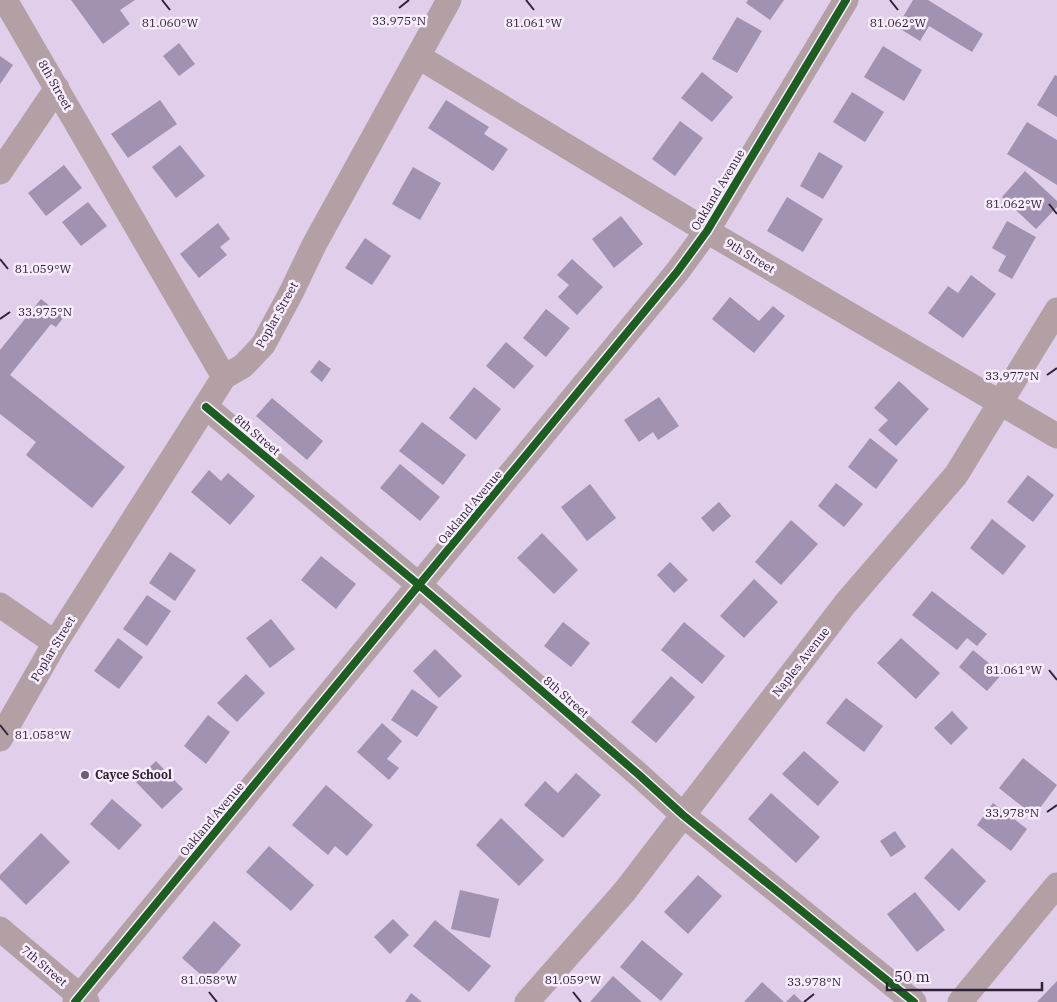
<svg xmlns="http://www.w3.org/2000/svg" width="1057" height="1002" viewBox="0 0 1057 1002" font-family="'IBM Plex Serif',serif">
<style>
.building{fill:#a092b0}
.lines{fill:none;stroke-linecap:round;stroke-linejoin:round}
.street{stroke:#b3a0a5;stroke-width:25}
.cycleway-casing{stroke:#f8edfe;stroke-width:11}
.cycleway{stroke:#1b5e20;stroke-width:8}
.ticks{fill:none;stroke:#302236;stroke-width:2}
.poi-dot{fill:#6e5e75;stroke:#f8edfe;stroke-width:2}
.labels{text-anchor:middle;stroke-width:5;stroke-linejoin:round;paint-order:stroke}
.street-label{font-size:12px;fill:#302236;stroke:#f8edfe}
.poi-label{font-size:12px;font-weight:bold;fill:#302236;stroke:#f8edfe;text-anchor:start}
.ticks-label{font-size:12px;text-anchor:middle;fill:#302236;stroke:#f8edfe;stroke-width:5;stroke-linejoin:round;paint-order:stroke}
</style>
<rect width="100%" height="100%" fill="#e1ceea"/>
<path class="building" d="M71 0H135L120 10 130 24 103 44Z
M748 0H784L770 20 746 3Z
M913 0H928L983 34 972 52 929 26 920 41 897 27Z
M737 17 762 31 737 73 712 59Z
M179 43 195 64 179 76 163 56Z
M883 46 922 70 904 101 864 77Z
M0 56 13 65 0 84Z
M702 72 733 97 712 122 681 98Z
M1055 75 1057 76V117L1037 105Z
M852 92 884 112 865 142 833 122Z
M160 100 177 124 128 158 111 134Z
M446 100 489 127 484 134 508 149 493 171 428 128Z
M680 121 703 138 675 176 652 159Z
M1027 122 1057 140V185L1007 154Z
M180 145 205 176 176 198 152 167Z
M819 152 843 166 823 199 800 186Z
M64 165 82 188 46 216 28 193Z
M413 167 441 183 420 220 392 204Z
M1025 171 1057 201V207L1036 229 1002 197Z
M787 197 823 219 803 252 767 231Z
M88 202 107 226 81 246 62 222Z
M621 216 643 244 614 268 592 239Z
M1007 221 1036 237 1012 279 998 271 1006 256 992 248Z
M218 223 230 239 220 247 227 255 199 278 180 254Z
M365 238 391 256 372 285 345 268Z
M572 259 603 287 577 315 558 297 569 285 557 275Z
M971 275 996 294 963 338 928 313 948 286 958 293Z
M730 297 759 321 773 306 785 316 754 353 712 319Z
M41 299 64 317 56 327 51 324 10 375 125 467 92 508 26 455 36 442 0 414V350Z
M546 309 570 328 546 357 523 338Z
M506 342 534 366 514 389 486 366Z
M319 360 331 369 322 382 310 372Z
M899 381 929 409 896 446 878 430 888 420 874 408Z
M474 387 501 409 476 440 449 418Z
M659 397 679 426 658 440 653 432 639 442 624 420Z
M272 398 323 441 307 460 256 416Z
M422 422 466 455 443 485 399 451Z
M870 438 898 460 876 489 848 467Z
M400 464 440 497 420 521 380 488Z
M209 470 221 481 228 473 255 496 230 525 191 492Z
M1028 475 1054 495 1033 522 1007 502Z
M836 483 863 504 844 527 818 506Z
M590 484 616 518 587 541 561 507Z
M719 502 731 516 713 532 701 518Z
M992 519 1026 546 1003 575 970 548Z
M791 520 818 544 781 585 755 562Z
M542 533 578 570 554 594 517 558Z
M170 552 196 570 175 601 149 583Z
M321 556 356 584 336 609 301 580Z
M670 562 688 580 674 593 657 575Z
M754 579 778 602 744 638 720 616Z
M932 591 987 634 977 646 967 638 957 650 912 615Z
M147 595 171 611 147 646 123 629Z
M271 619 295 649 270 668 246 638Z
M563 622 590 643 571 667 544 646Z
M684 622 725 656 702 684 661 650Z
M118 638 143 657 119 689 94 671Z
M901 638 940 673 916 699 877 663Z
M435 649 462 676 439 698 413 671Z
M973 650 1002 674 987 691 959 667Z
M246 674 265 693 237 722 217 703Z
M671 676 695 697 656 743 631 722Z
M412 689 438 707 417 737 391 720Z
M846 698 883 726 864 752 826 723Z
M952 711 968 728 951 745 934 728Z
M208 715 230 732 206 764 184 746Z
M382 723 402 741 387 759 399 768 389 780 357 752Z
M804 751 839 782 818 806 782 774Z
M1023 758 1057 785 1034 816 999 788Z
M156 761 183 789 162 809 135 781Z
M576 773 601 795 563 838 524 805 545 781 558 793Z
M326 785 373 825 347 856 335 846 328 855 292 825Z
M771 793 820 837 796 863 748 819Z
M112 799 142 825 119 850 90 824Z
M993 803 1027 829 1011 851 977 825Z
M501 818 544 860 519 886 476 845Z
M895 831 906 847 891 857 880 841Z
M41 833 70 862 26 905 0 879V875Z
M269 846 314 885 291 911 246 872Z
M952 848 986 881 959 911 924 878Z
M698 875 722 896 688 934 664 912Z
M460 890 499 899 490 938 451 929Z
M915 892 945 930 917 952 887 914Z
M393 919 409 935 390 954 374 937Z
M435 920 491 966 469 992 413 946Z
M214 921 241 945 209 982 182 958Z
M642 940 683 974 661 1001 620 967Z
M613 976 642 1002H590Z
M1057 981V1002H1037Z
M762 982 784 1002H744Z
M411 993 422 1002H405Z
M794 994 802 1002H786Z"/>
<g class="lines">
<path class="street" d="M5 0 224 377
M419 57 707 231 1057 436
M0 172 57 88
M206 407 419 585 638 774 683 815 914 1002
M0 605 55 643
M0 739 55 643 224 377 243 366 263 345 291 293 314 245 449 0
M0 929 87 1002
M75 1002 677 272 707 231 846 0
M527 1002 625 891 845 604 956 475 1057 310
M960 1002 1057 885"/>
<defs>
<path id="cycleway" d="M206 407 419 585 638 774 683 815 914 1002
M75 1002 677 272 707 231 846 0"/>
</defs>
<use href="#cycleway" class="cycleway-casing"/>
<use href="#cycleway" class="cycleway"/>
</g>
<path class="ticks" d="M162 0 170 10M526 0 534 10M890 0 898 10M399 8 409 0M1049 204 1057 214M0 259 8 269M0 319 10 312M1047 375 1057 368M1049 670 1057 680M0 725 8 735M1047 812 1057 805M209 992 217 1002M573 992 581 1002M804 1002 814 994"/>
<circle class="poi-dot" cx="85" cy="775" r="5"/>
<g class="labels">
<g class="street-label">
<text transform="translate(55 85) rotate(60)" y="4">8th Street</text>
<text transform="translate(718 190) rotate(-59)" y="4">Oakland Avenue</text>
<text transform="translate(750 256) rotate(31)" y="4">9th Street</text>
<text transform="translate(277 315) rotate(-61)" y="4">Poplar Street</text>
<text transform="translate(257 435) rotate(40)" y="4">8th Street</text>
<text transform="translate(470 507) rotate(-50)" y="4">Oakland Avenue</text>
<text transform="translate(53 649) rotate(-59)" y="4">Poplar Street</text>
<text transform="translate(801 662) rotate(-52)" y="4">Naples Avenue</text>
<text transform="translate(566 697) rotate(41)" y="4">8th Street</text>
<text transform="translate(212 819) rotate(-50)" y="4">Oakland Avenue</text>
<text transform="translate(44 966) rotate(40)" y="4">7th Street</text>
</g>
<g class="poi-label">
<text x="95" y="779">Cayce School</text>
</g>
</g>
<g class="ticks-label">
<text x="399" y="25">33.975°N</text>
<text x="170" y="27">81.060°W</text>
<text x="534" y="27">81.061°W</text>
<text x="898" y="27">81.062°W</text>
<text x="1014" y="208">81.062°W</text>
<text x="43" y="273">81.059°W</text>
<text x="45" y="316">33.975°N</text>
<text x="1012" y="380">33.977°N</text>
<text x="1014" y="674">81.061°W</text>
<text x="43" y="739">81.058°W</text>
<text x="1012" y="817">33.978°N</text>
<text x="209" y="984">81.058°W</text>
<text x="573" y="984">81.059°W</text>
<text x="814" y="986">33.978°N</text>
</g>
<path d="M887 982v8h155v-8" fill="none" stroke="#302236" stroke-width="2.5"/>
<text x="894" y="982" font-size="15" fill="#302236" stroke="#f8edfe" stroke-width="4" paint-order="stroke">50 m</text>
</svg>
